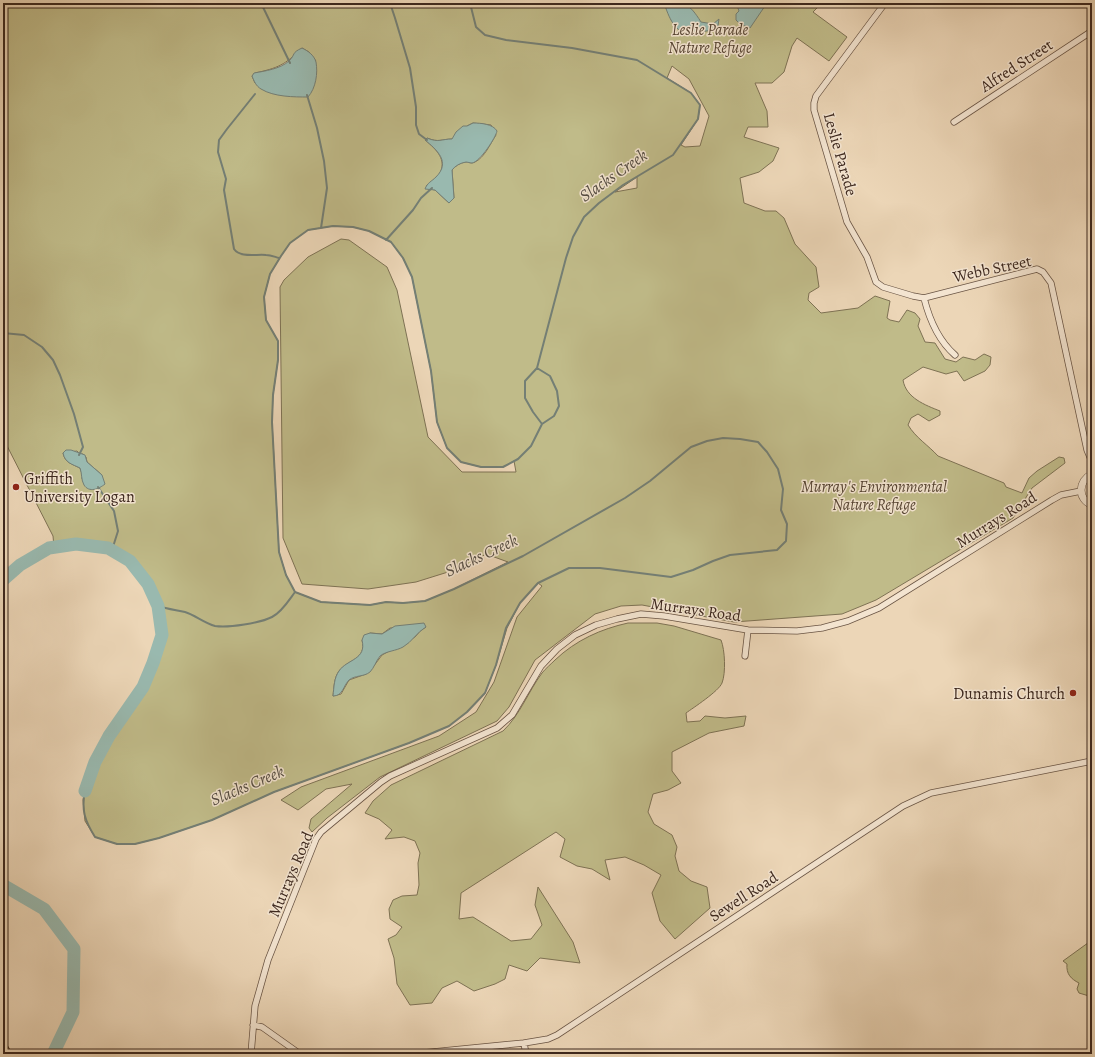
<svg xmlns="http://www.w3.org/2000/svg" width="1095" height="1057" viewBox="0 0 1095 1057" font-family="Alegreya,serif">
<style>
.green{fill:#c0bb89;stroke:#7e7254;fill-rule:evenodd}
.water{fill:#99b9af;stroke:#747f75}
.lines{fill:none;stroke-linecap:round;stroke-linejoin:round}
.stream{stroke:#747f75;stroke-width:2}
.river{stroke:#99b9af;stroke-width:13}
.minor-casing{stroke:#695444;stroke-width:7}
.tertiary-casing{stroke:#695444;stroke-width:8}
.motorway-casing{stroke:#3d281e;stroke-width:12}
.minor{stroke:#f3e4d0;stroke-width:5.5}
.tertiary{stroke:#f3e4d0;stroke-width:7}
.motorway{stroke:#e6bb7c;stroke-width:10}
.poi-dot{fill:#8f2418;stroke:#f3e4d0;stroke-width:1.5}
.labels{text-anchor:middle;stroke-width:3;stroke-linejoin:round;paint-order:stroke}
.park-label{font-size:16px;font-style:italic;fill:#574533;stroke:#f3e4d0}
.street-label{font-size:16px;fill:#3d281e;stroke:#f3e4d0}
.poi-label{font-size:16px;fill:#3d281e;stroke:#f3e4d0;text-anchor:start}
.water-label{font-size:17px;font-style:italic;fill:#544c42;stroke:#f3e4d0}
</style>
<rect width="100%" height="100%" fill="#ecd6b7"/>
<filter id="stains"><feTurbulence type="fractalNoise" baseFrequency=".005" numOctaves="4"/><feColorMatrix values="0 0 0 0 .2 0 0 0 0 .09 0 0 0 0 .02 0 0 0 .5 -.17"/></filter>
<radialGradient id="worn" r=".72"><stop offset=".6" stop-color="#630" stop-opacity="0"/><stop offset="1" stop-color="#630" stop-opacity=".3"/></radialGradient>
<path class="green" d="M3 3H822L813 12 847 37 829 61 797 38 792 46 784 72 772 83H755L767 111 768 127H748L744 137 779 148 773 161 759 172 740 178 744 203 765 211H776L784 218 795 244 816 267 819 287 809 293 808 300 821 313 858 308 875 296 890 301 887 318 890 320 899 322 907 310 915 313 920 319 918 326 925 342 935 343 945 359 956 362 963 357 975 360 984 354 991 357 990 365 985 371 964 381 957 371 946 374 923 367 903 380C906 398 925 405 940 411V415L929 421 918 414 911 418 908 425C916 438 928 445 938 456L1004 483 1006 487 1022 493 1029 478 1037 471 1059 457 1064 458 1065 463 1032 488 1013 518 876 600 842 614 734 622 642 605 621 606 595 614 535 660 509 707 497 721 380 777 327 818 312 832 309 828 311 819 352 784 326 789 298 810 281 800 301 787 439 736 476 712 494 682 517 617 542 586 538 583 520 603 507 628 496 665 485 693 467 712 449 726 409 743 274 792 212 820 159 838 135 844H117L95 837 85 821 83 800 85 791 95 762 109 736 143 687 153 663 162 635 158 606 148 584 130 561 108 548 76 544 54 547 53 536 3 438ZM302 48 309 52 316 61 255 83 252 76 255 73C278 68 285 65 302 48ZM672 66 689 79 709 116 700 146 685 147 681 145 698 119 700 105 691 93 667 78ZM473 123 491 125 496 135C490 144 485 157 475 162 471 164 469 162 465 162 460 163 455 166 452 170L454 198 449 203 435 190 430 189 426 186C430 182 435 179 439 175 448 160 436 149 425 140L427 138C439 143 441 139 453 139L467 126ZM637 177V188L615 192ZM333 226 353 227 369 231 391 242 403 258 412 277 431 371 437 422 447 448 461 462 481 467H503L514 461 516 472H462L428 437 397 290 387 267 349 240 341 239 308 257 284 280 280 287 283 538 302 584 368 589 416 582 464 567 486 554 508 562 454 589 425 601 403 603 386 602 370 605 321 602 295 592 286 575 279 552 272 422 273 395 278 360V341L266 320 264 297 270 274 281 256 290 243 308 230ZM77 451 80 454H83L86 457 87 462 102 475 82 479V474L80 468C72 464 65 463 63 453ZM426 627 421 630 415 637 382 655 370 671 366 674 349 680 341 694 333 696C334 687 334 678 339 671 348 659 367 660 362 640L370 633 382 634 390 628Z
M628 623H657L674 626 721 640C725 650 726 673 722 683 719 691 693 708 686 713L687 722 700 721 705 716 725 718 746 716 744 726 709 733 672 752V771L681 783 668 790 653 794 648 812 654 824 672 835 677 847 675 856 679 871 691 881 707 887 710 908 675 939 660 921 652 893 661 875 644 865 625 857 605 860 610 880 592 869 577 866 560 857 565 839 556 832 461 893 459 919 473 917 511 941 531 939 542 925 535 905 538 887 573 942 580 963 540 958 527 971 509 965 505 979 495 984 474 991 457 981 442 988 432 1003 410 1005 397 984 394 958 388 939 396 935 402 927 390 919 389 909 393 900 402 896 417 895 419 885 418 863 420 853 415 841 404 837 385 839 392 830 379 819 365 813 373 801 391 785 503 731C520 715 528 692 542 673 546 668 551 664 555 660 576 640 601 629 628 623Z
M1092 940V994L1089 996 1079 993 1077 989 1079 983C1071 979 1066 974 1067 964L1063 961Z"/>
<path class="water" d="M664 3C686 3 689 3 701 22L713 24 719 19 718 26C711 32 709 30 701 32 698 33 695 35 692 35 674 33 669 17 664 3Z
M736 3H767L750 28 740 24 736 20V14L739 11Z
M302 48C308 51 314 55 316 62 318 73 316 88 308 97 294 97 274 97 261 89 256 86 254 81 252 76L254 73C265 71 280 69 289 61 296 54 291 53 302 48Z
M473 123C481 123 493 124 497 131 496 137 480 162 472 163 471 163 467 162 466 162 460 163 455 166 452 170L454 198 449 203 435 190 425 189C427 183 432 181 436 177 451 162 437 150 425 140L427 138C439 143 441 139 452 139L456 132 463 126H467Z
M66 450H71L85 455 87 462 102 475 105 484C99 489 89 493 84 485 81 480 82 473 80 468 72 464 65 463 63 453Z
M424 623 426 627C417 632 412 642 403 647 396 651 386 651 380 656 376 661 374 668 370 672 364 677 355 675 349 680 343 686 343 696 333 696 334 687 334 678 339 671 347 659 367 660 362 640L364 635 370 633 382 634 395 626Z"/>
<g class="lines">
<path class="stream" d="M261 3 290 63
M390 3 395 18 410 68 416 107V125L419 134 427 140
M255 94 227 129 219 140 218 152 226 179 224 190 234 249C240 258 256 254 266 255 271 255 275 257 279 258
M307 95 317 128 324 161 327 188 321 228
M386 240 413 210 421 198 432 188
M3 333 24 335 42 347 53 360 60 375 74 414 83 447 79 455
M537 368 550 376 557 391 559 406 554 416 542 424
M98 487 114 511 118 531 112 550
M158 606C167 609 176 610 185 612 195 615 204 623 215 626 229 628 260 623 272 617 282 612 289 600 295 592
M85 791C81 810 85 821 95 837L117 844H135L159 838 212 820 274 792 409 743 449 726 467 712 485 693 496 665 506 628 520 603 538 583 569 568H600L671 577 693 570 713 561 730 555 777 550 786 541 787 524 781 510 783 489 778 469 767 452 758 442 740 439 723 438 707 441 691 447 650 481 625 498 523 556 454 589 425 601 403 603 386 602 370 605 321 602 295 592 286 575 279 552 272 422 273 395 278 360V341L266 320 264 297 270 274 281 256 290 243 308 230 333 226 353 227 369 231 391 242 403 258 412 277 431 371 437 422 447 448 461 462 481 467H503L518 459 531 446 542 424 533 412 525 398V381L537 368 566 258 573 237 584 217 599 203 623 185 673 155 698 119 700 105 691 93 637 60 572 48 506 40 485 35 476 27 470 3"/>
<path class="river" d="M3 580 20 565 49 548 76 544 108 548 130 561 148 584 158 606 162 635 153 663 143 687 109 736 95 762 85 791
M3 885 44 909 74 949 73 1012 53 1054"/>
<defs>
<path id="minor" d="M885 3 816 96 814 103V110L847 222 867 257 876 282 883 287 913 296 924 298 1037 269 1043 272 1051 283 1087 450 1092 462
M954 122 1092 31
M924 298C929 318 939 341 955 355
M745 656 748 630
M253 1025 262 1027 300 1054
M524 1043 526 1054
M251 1054 255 1006 268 960 316 839 321 832 381 782 390 776 497 728 512 715 541 666 557 649 575 635 596 625 617 619 641 614 664 616 748 630 797 631 822 628 848 621 879 608 1052 500 1061 495 1081 491
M412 1054 524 1043 548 1039 557 1035 903 806 931 793 1092 761"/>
<path id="tertiary" d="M1092 474C1078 481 1077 499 1092 505"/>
<path id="motorway" d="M3 1049 6 1054"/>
</defs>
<use href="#minor" class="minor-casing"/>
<use href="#tertiary" class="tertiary-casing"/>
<use href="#motorway" class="motorway-casing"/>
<use href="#minor" class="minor"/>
<use href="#tertiary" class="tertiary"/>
<use href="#motorway" class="motorway"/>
</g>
<g class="poi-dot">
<circle cx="16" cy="487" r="4"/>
<circle cx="1073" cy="693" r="4"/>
</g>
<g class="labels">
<g class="park-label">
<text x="710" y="35">Leslie Parade<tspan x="710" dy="18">Nature Refuge</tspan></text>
<text x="874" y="492">Murray's Environmental<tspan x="874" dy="18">Nature Refuge</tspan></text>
</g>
<g class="street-label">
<text transform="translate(1016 65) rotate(-33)" y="6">Alfred Street</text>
<text transform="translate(841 154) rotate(74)" y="6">Leslie Parade</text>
<text transform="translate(992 268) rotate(-12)" y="6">Webb Street</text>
<text transform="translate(996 519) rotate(-32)" y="6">Murrays Road</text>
<text transform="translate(696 609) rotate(8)" y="6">Murrays Road</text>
<text transform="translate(290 874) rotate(-67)" y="6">Murrays Road</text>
<text transform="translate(743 896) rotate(-33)" y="6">Sewell Road</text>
</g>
<g class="poi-label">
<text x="24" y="484">Griffith<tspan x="24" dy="18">University Logan</tspan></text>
<text x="1065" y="699" text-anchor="end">Dunamis Church</text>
</g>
<g class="water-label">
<text transform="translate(613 175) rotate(-35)" y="6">Slacks Creek</text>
<text transform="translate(481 555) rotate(-25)" y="6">Slacks Creek</text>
<text transform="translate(247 785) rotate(-23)" y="6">Slacks Creek</text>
</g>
</g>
<rect width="1095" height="1057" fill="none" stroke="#ecd6b7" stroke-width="16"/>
<rect x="4" y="4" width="1087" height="1049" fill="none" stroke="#3d281e" stroke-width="2"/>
<rect x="8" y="8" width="1079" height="1041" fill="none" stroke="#3d281e"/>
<rect width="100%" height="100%" filter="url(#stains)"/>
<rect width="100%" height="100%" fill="url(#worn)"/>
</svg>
